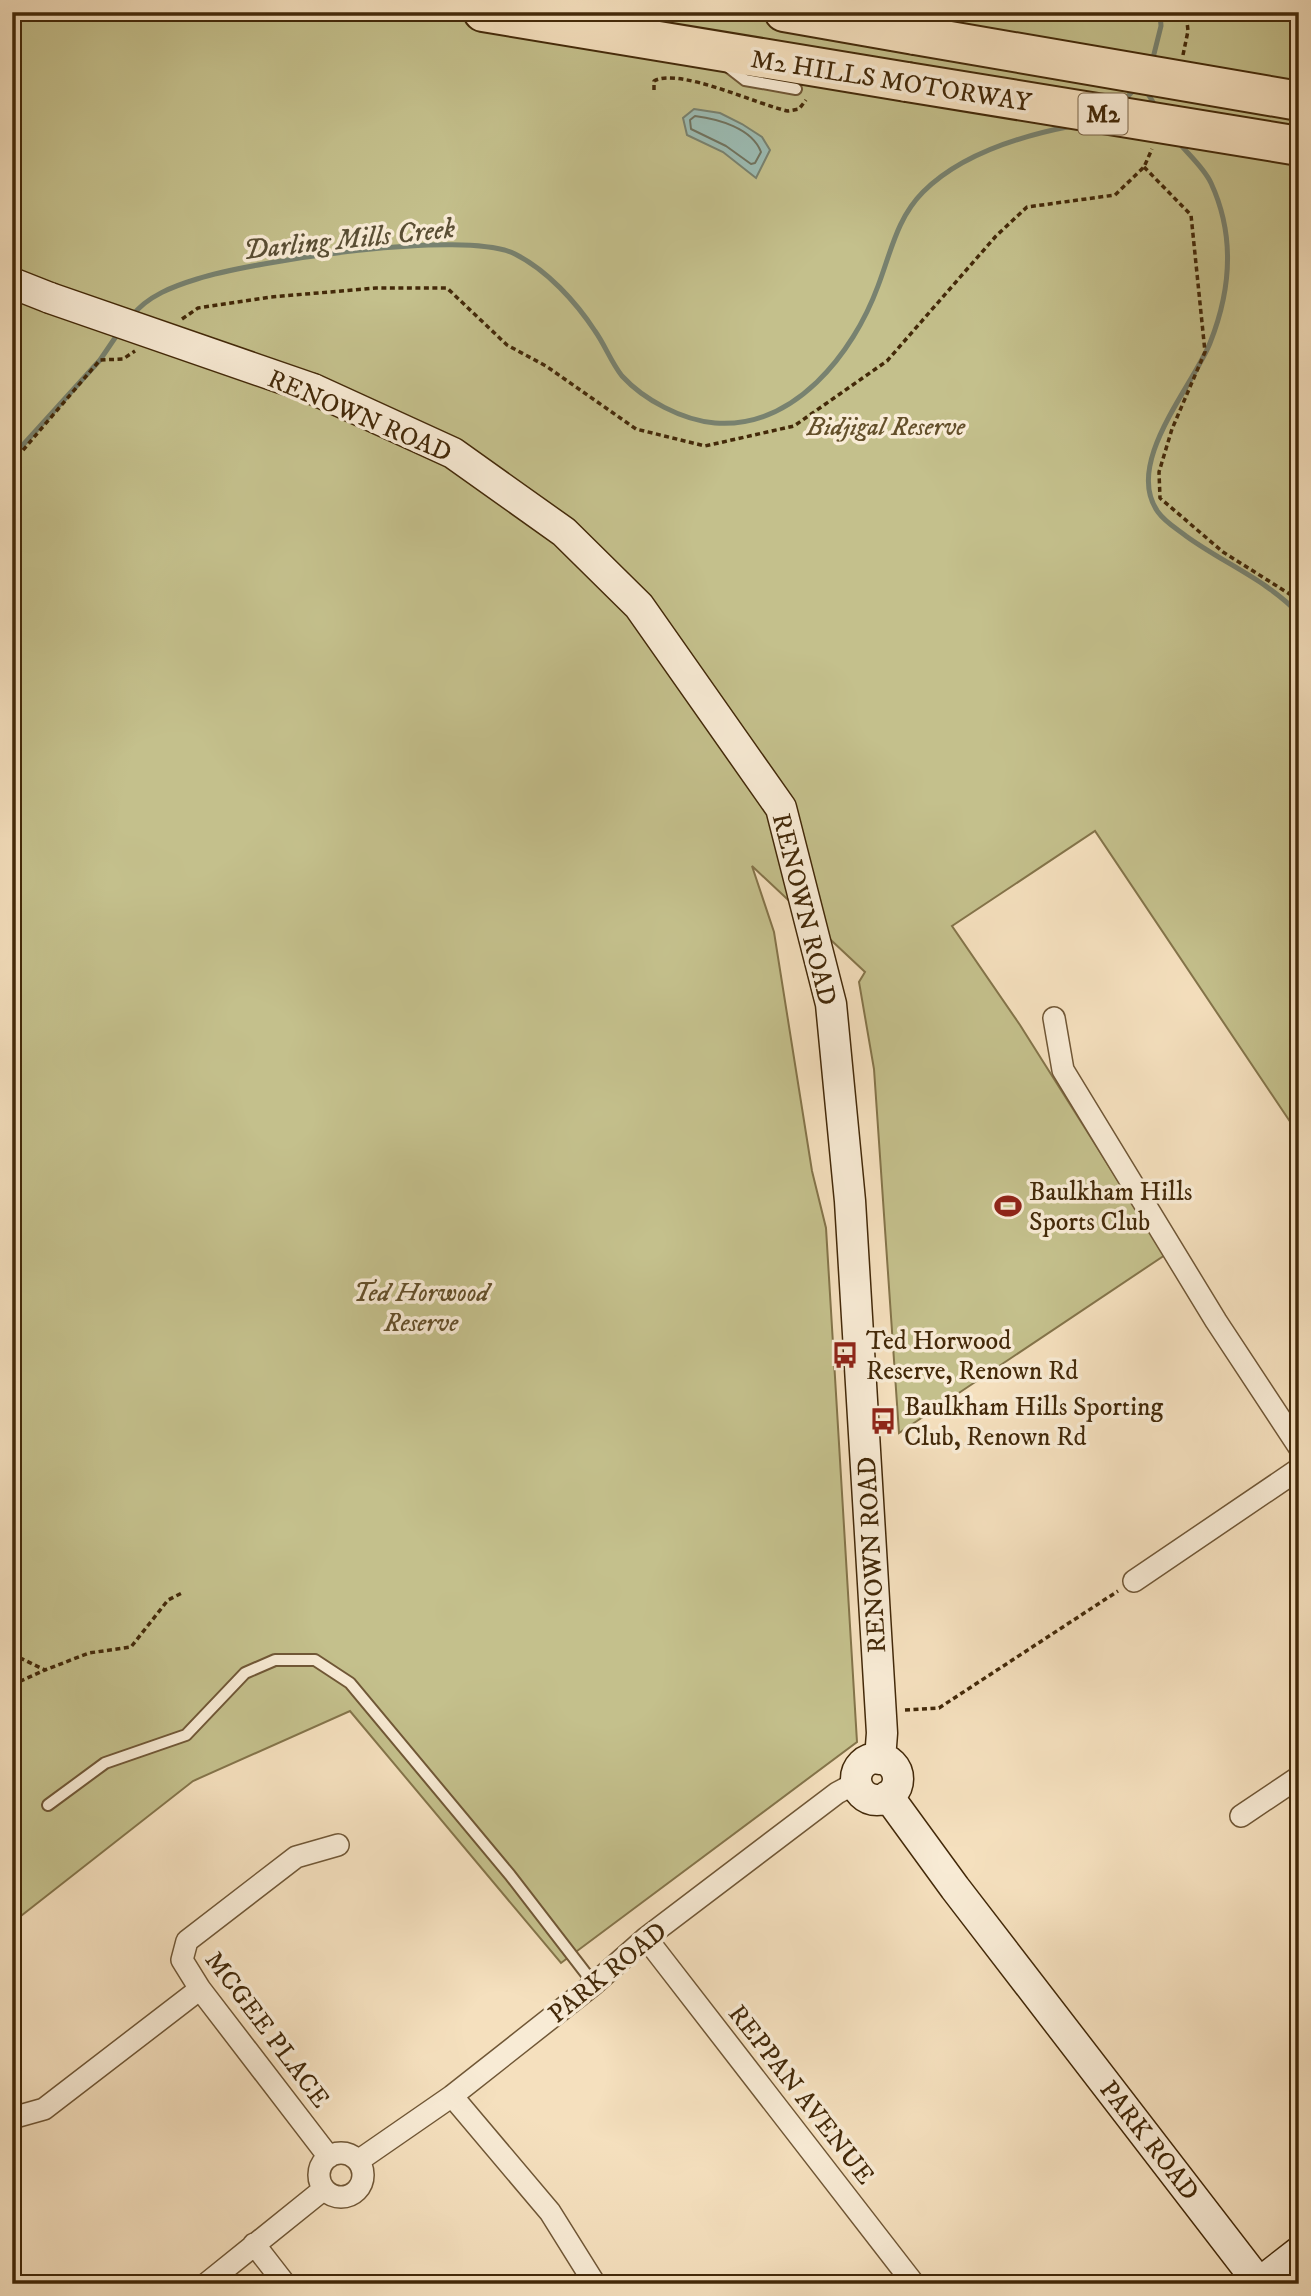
<svg xmlns="http://www.w3.org/2000/svg" width="1311" height="2296" viewBox="0 0 1311 2296" font-family="'IM FELL DW Pica',serif">
<style>
.green{fill:#c4c08c;stroke:#84744a;stroke-width:2}
.water{fill:#9cbdb5;stroke:#788270;stroke-width:2}
.lines{fill:none;stroke-linecap:round;stroke-linejoin:round}
.shore{stroke:#70735f;stroke-width:2}
.stream{stroke:#788270;stroke-width:5}
.lane-casing{stroke:#705736;stroke-width:14}
.street-casing{stroke:#705736;stroke-width:24}
.secondary-casing{stroke:#432909;stroke-width:33}
.highway-casing{stroke:#432909;stroke-width:42}
.path{stroke:#432909;stroke-width:3.5;stroke-dasharray:5 3.5;stroke-linecap:butt}
.lane{stroke:#f8ebd5;stroke-width:10}
.street{stroke:#f8ebd5;stroke-width:21}
.secondary{stroke:#f8ebd5;stroke-width:30}
.highway{stroke:#f5e0be;stroke-width:38}
.secondary-bridge-casing{stroke:#432909;stroke-width:33;stroke-linecap:butt}
.highway-bridge-casing{stroke:#432909;stroke-width:42;stroke-linecap:butt}
.secondary-bridge{stroke:#f8ebd5;stroke-width:30}
.highway-bridge{stroke:#f5e0be;stroke-width:38}
.labels{text-anchor:middle;stroke-width:7;stroke-linejoin:round;paint-order:stroke}
.shield{fill:#f8ebd5;stroke:#796346;stroke-width:2}
.shield-label{font-size:24px;font-weight:bold;fill:#432909}
.street-label{font-size:26px;fill:#432909;stroke:#f8ebd5}
.park-label{font-size:26px;font-style:italic;fill:#634f2a;stroke:#f8ebd5}
.poi-label{font-size:26px;fill:#432909;stroke:#f8ebd5;text-anchor:start}
.water-label{font-size:28px;font-style:italic;fill:#594e34;stroke:#f8ebd5}
</style>
<rect width="100%" height="100%" fill="#f5e0be"/>
<filter id="stains"><feTurbulence type="fractalNoise" baseFrequency=".00286" numOctaves="4"/><feColorMatrix values="0 0 0 0 .2 0 0 0 0 .09 0 0 0 0 .02 0 0 0 .5 -.17"/></filter>
<radialGradient id="worn" r=".72"><stop offset=".6" stop-color="#630" stop-opacity="0"/><stop offset="1" stop-color="#630" stop-opacity=".3"/></radialGradient>
<path class="green" d="M12 12H125L173 18 177 12H1299V1135L1095 831 952 926 1020 1025 1165 1255 899 1433 874 1069 859 982 865 972 752 866 774 932 812 1171 826 1228 857 1742 561 1963 350 1711 193 1781 12 1923Z"/>
<path class="water" d="M694 109 720 113 742 124 762 137 770 150 756 178 723 152 687 135 683 118Z"/>
<g class="lines">
<path class="shore" d="M695 116C718 119 752 128 761 152L755 163 751 164 726 146 691 129 690 120Z"/>
<path class="stream" d="M1152 62 1161 26 1160 12
M1145 89 1156 107
M1121 103 1136 88
M1178 142C1189 155 1204 168 1211 183 1235 235 1231 290 1210 343 1193 386 1123 464 1158 512 1165 522 1177 529 1186 536 1223 563 1267 580 1299 614
M132 316C147 296 174 286 197 279 254 261 465 229 515 254 547 270 576 302 595 331 605 345 611 362 622 376 644 400 682 420 715 423 794 429 853 354 878 286 891 252 897 218 923 192 961 154 1020 136 1072 126
M12 457 100 360 119 332"/>
<defs>
<path id="lane" d="M727 66 745 80 796 89
M48 1805 105 1763 186 1735 245 1673 275 1660H315L350 1683 510 1875 594 1984"/>
<path id="street" d="M1054 1018 1063 1070 1216 1321 1299 1447
M1134 1581 1299 1469
M1241 1816 1299 1777
M646 1938 914 2284
M452 2096 550 2212 595 2284
M12 2118 44 2109 200 1989
M319 2175a22 22 0 1 1 44 0a22 22 0 1 1-44 0Z
M329 2157 200 1989 182 1960 187 1941 296 1857 338 1845
M358 2161 452 2096 594 1984 646 1938 837 1793 856 1783
M254 2244 285 2284
M206 2284 324 2189"/>
<path id="secondary" d="M12 283 50 298
M313 389 453 453 564 532 639 606 781 808 831 1004 850 1201 882 1733 880 1759
M856 1779a21 21 0 1 1 42 0a21 21 0 1 1-42 0Z
M888 1796 955 1888 1259 2283
M1258 2284 1299 2252"/>
<path id="highway" d="M483 12 907 82
M784 12 915 35"/>
</defs>
<use href="#lane" class="lane-casing"/>
<use href="#street" class="street-casing"/>
<use href="#secondary" class="secondary-casing"/>
<use href="#highway" class="highway-casing"/>
<path class="path" d="M1183 55 1188 31 1186 12
M654 90V81C679 67 758 105 788 111L799 109 806 100
M1144 167 1191 215 1205 352 1172 429 1159 472 1160 498 1223 552 1299 600
M182 319 198 308 271 297 376 288H447L507 345 546 366 636 429 705 446 794 426 887 361 996 236 1027 207 1115 195 1144 167 1152 149
M12 463 100 360 123 359 135 351
M12 1654 45 1670 89 1653 131 1647 168 1600 182 1593
M12 1685 45 1670
M905 1710 939 1708 1118 1591"/>
<use href="#lane" class="lane"/>
<use href="#street" class="street"/>
<use href="#secondary" class="secondary"/>
<use href="#highway" class="highway"/>
<defs>
<path id="secondary-bridge" d="M50 298 313 389"/>
<path id="highway-bridge" d="M915 35 1299 101
M907 82 1299 146"/>
</defs>
<use href="#secondary-bridge" class="secondary-bridge-casing"/>
<use href="#highway-bridge" class="highway-bridge-casing"/>
<use href="#secondary-bridge" class="secondary-bridge"/>
<use href="#highway-bridge" class="highway-bridge"/>
</g>
<defs>
<symbol id="stadium-bare" viewBox="-9 -9 18 18"><path d="M0-5a6.5 5 0 1 0 0 10a6.5 5 0 1 0 0-10ZM-3.5-1.8h7v3.6h-7Z" fill="#8f2418" stroke="#f8ebd5" stroke-width="2.5" paint-order="stroke"/></symbol>
<symbol id="bus-bare" viewBox="-9 -9 18 18"><path d="M-5-6H5V4H4V6H2V4H-2V6H-4V4H-5ZM-3.5-4V0h7V-4ZM-3.5 1.2v1.5H-2V1.2ZM2 1.2v1.5H3.5V1.2Z" fill="#8f2418" stroke="#f8ebd5" stroke-width="2.5" paint-order="stroke"/></symbol>
</defs>
<g fill-rule="evenodd">
<use href="#stadium-bare" x="989" y="1187" width="38" height="38"/>
<use href="#bus-bare" x="826" y="1336" width="38" height="38"/>
<use href="#bus-bare" x="864" y="1402" width="38" height="38"/>
</g>
<g class="labels">
<rect class="shield" x="1078.5" y="93.5" width="49" height="41" rx="5"/>
<g class="shield-label">
<text x="1103" y="122">M2</text>
</g>
<g class="street-label">
<text transform="translate(891 80) rotate(9)" y="9">M2 HILLS MOTORWAY</text>
<text transform="translate(360 415) rotate(23)" y="9">RENOWN ROAD</text>
<text transform="translate(805 909) rotate(76)" y="9">RENOWN ROAD</text>
<text transform="translate(871 1555) rotate(-93)" y="9">RENOWN ROAD</text>
<text transform="translate(607 1972) rotate(-39)" y="9">PARK ROAD</text>
<text transform="translate(268 2029) rotate(53)" y="9">MCGEE PLACE</text>
<text transform="translate(802 2094) rotate(52)" y="9">REPPAN AVENUE</text>
<text transform="translate(1150 2140) rotate(52)" y="9">PARK ROAD</text>
</g>
<g class="park-label">
<text x="886" y="435">Bidjigal Reserve</text>
<text x="421" y="1301">Ted Horwood<tspan x="421" dy="30">Reserve</tspan></text>
</g>
<g class="poi-label">
<text x="1029" y="1200">Baulkham Hills<tspan x="1029" dy="30">Sports Club</tspan></text>
<text x="866" y="1349">Ted Horwood<tspan x="866" dy="30">Reserve, Renown Rd</tspan></text>
<text x="904" y="1415">Baulkham Hills Sporting<tspan x="904" dy="30">Club, Renown Rd</tspan></text>
</g>
<g class="water-label">
<text transform="translate(349 238) rotate(-6)" y="10">Darling Mills Creek</text>
</g>
</g>
<rect width="1311" height="2296" fill="none" stroke="#f5e0be" stroke-width="42"/>
<rect x="14" y="14" width="1283" height="2268" fill="none" stroke="#432909" stroke-width="3.5"/>
<rect x="21" y="21" width="1269" height="2254" fill="none" stroke="#432909" stroke-width="2"/>
<rect width="100%" height="100%" filter="url(#stains)"/>
<rect width="100%" height="100%" fill="url(#worn)"/>
</svg>
